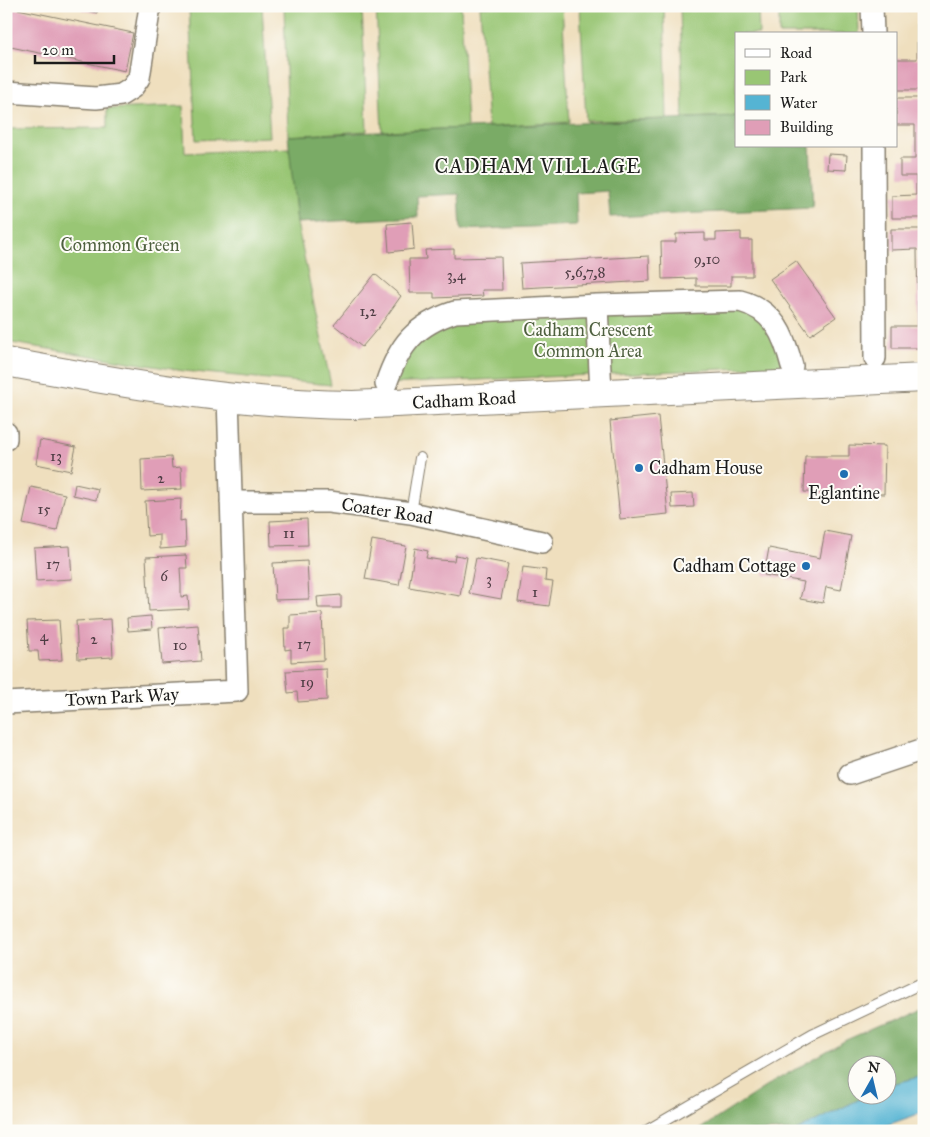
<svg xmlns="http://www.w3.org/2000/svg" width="930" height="1137" viewBox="0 0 930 1137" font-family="'IM FELL Great Primer',serif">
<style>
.green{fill:#99c674;stroke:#5a7148}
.forest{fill:#7aab66;stroke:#4b6441}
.water{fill:#55b4d3;stroke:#386878}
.building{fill:#e09eb7}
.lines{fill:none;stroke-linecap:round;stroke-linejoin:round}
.lane-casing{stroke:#867e6d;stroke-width:12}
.street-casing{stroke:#867e6d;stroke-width:24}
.secondary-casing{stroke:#867e6d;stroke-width:30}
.lane{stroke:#fff;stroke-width:10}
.street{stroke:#fff;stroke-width:21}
.secondary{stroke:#fff;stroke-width:28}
.poi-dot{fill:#1f6fb2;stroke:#fdfcf7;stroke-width:2}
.labels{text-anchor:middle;stroke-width:4;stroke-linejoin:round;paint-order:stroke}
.number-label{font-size:15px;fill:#4d3c43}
.park-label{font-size:18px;fill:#4e603f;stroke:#fdfcf7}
.street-label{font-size:18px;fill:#1c1c1c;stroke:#fdfcf7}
.poi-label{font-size:18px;fill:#1c1c1c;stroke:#fdfcf7;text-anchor:start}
.quarter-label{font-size:20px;letter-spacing:1px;fill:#1c1c1c;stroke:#fdfcf7}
</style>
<rect width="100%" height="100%" fill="#fdfcf7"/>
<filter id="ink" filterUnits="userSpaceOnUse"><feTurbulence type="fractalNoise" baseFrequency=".02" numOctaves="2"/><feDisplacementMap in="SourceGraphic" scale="10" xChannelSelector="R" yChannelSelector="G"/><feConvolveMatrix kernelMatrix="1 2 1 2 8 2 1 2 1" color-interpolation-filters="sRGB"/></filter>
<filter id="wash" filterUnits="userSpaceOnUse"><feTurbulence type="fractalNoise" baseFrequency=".0096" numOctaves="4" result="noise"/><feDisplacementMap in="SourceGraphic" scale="20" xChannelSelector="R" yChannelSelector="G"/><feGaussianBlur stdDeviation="1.12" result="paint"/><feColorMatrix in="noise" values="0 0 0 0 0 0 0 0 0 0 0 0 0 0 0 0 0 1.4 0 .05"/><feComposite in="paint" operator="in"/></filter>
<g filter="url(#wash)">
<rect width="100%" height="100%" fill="#efdfbe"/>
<path class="green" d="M262 6 270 137 196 140 189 9Z
M284 6H362L367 131 288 136Z
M376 6H461L467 128 382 131Z
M480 6H562L569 122 488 127Z
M580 6H664L667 119 586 121Z
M680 6H758L759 34H736V116L683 118Z
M779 6H858L859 34H779Z
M183 106 185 153 290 148 297 223 331 385 184 371 6 342V129L107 128V109Z
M750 304 792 366 386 384 436 318Z"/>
<path class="forest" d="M736 116V146H810L813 208 610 217 608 191 576 193 577 225 461 230 459 194 417 196 418 217 297 223 288 136Z
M924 1006V1076L888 1085V1064H858V1094L868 1095 796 1131H697L773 1082 846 1040Z"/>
<path class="water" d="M924 1076V1112L870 1131H796L868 1095 888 1094V1085Z"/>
<g id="blocks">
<path class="building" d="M82 6H98L97 13 82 10Z
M189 6H214V8L189 9Z
M917 6H924V90H896V59H917Z
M8 7 133 33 125 71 6 46Z
M896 98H924V218H892V196L916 195V176H900V159H915V125H896Z
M828 154 847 155 846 170 827 169Z
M412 222 414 249 389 252 387 224Z
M891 229H924V348H892V326H918L917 249 891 250Z
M741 232V240H752V276H731V286H696V278L662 279 661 242H676V234L705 233V240H716V233Z
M454 249V258L501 257 502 290H482L483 296 434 298V293H410L409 259H426L425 250Z
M649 256 650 281 522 288 520 263Z
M796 261 836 317 810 335 770 279Z
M375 274 401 296 379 327 362 347 334 325Z
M658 416 668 514 620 519 610 421Z
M40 440 76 447 71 471 36 464Z
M849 445 885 446 884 494 804 492 805 456H849Z
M171 457 172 468 181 467 182 489 142 491 141 459Z
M75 484 98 489 96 500 73 495Z
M31 487 65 494 57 531 23 524Z
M693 493 694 507 672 508 671 494Z
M181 499 180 521 185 520 186 547 160 549V535L147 536 145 501Z
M307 519 308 545 271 546 270 521Z
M825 531 851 536 841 590 826 587 823 603 800 599 804 582 764 575 769 548 820 558Z
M372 540 406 546 399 585 365 579Z
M70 546 72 579 36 581 34 548Z
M415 548 428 551 426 558 439 560 454 561 455 555 467 557 460 596 409 587Z
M186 555 187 568H180L181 585V597L188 596 189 609 149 611 146 557Z
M476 558 508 564 501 599 469 593Z
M307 561 309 599 275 600 273 563Z
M523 567 546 570 545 581 553 582 549 606 518 602Z
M341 595V608H318L317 597Z
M322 613 324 660 291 662V649L285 650 284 628H290V615Z
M151 616 152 629 128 631 127 618Z
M111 619 113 657 78 659 76 621Z
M59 620 62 660 39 661 38 651H29L27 621Z
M198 625 201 661 162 664 159 628Z
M326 669 327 700 298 702 297 692 288 693 286 671Z"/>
</g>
</g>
<g filter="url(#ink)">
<use href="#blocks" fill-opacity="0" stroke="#867e6d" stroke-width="1"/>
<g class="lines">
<defs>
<path id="lane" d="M411 513 420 458
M646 1131 812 1035 924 982"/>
<path id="street" d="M872 6 873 34
M6 92 96 98 121 95 132 88 139 78 150 6
M874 146 875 358
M597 305 601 394
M386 384C399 345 415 325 455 312L597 305 740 301C774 310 784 335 792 366
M6 433V439
M231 502H329L411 513 542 542
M6 703 237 691 228 396
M850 774 924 749"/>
<path id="secondary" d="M6 362C120 383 237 404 353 405L924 378"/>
</defs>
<use href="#lane" class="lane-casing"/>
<use href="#street" class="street-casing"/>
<use href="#secondary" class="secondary-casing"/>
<use href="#lane" class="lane"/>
<use href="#street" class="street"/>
<use href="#secondary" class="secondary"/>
</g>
</g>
<g class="poi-dot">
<circle cx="639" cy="468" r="5"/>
<circle cx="844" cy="474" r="5"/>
<circle cx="806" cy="566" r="5"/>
</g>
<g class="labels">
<g class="number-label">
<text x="707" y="264">9,10</text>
<text x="585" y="277">5,6,7,8</text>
<text x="456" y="280">3,4</text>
<text x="368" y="316">1,2</text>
<text x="56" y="461">13</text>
<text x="161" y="483">2</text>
<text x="44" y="514">15</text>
<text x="289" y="538">11</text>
<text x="53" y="569">17</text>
<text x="164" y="581">6</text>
<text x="489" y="584">3</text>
<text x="535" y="597">1</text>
<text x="44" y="641">4</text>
<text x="94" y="644">2</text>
<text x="304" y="649">17</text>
<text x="180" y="650">10</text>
<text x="307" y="687">19</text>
</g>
<g class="park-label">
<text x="120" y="251">Common Green</text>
<text x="588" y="336">Cadham Crescent<tspan x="588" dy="21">Common Area</tspan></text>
</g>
<g class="street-label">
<text transform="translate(464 400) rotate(-3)" y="6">Cadham Road</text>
<text transform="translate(387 511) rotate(9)" y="6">Coater Road</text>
<text transform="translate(122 697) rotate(-3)" y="6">Town Park Way</text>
</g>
<g class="poi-label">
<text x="649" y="474">Cadham House</text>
<text x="844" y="499" text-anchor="middle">Eglantine</text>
<text x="796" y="572" text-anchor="end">Cadham Cottage</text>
</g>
<g class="quarter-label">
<text x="538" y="173">CADHAM VILLAGE</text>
</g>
</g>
<rect width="930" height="1137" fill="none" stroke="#fdfcf7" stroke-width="25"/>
<rect x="735" y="32" width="162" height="115" fill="#fdfcf7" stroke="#a3a29f"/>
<rect x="745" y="49" width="25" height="8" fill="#ffffff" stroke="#a3a29f"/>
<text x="780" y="58" font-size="15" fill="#1c1c1c">Road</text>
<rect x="745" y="70" width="25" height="15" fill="#99c674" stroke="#a3a29f"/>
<text x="780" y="82" font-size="15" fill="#1c1c1c">Park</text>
<rect x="745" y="95" width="25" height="15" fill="#55b4d3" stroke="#a3a29f"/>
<text x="780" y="108" font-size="15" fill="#1c1c1c">Water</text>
<rect x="745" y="120" width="25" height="15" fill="#e09eb7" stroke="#a3a29f"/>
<text x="780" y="132" font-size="15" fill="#1c1c1c">Building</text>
<g transform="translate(872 1080) rotate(8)"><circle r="24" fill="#fdfcf7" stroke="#a3a29f"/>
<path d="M0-4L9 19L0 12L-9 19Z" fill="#1f6fb2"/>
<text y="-8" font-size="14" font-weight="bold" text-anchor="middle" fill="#1c1c1c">N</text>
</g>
<path d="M35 55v8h79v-8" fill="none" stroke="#1c1c1c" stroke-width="2.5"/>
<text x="42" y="55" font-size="15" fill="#1c1c1c" stroke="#fdfcf7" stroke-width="4" paint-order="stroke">20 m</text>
</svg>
